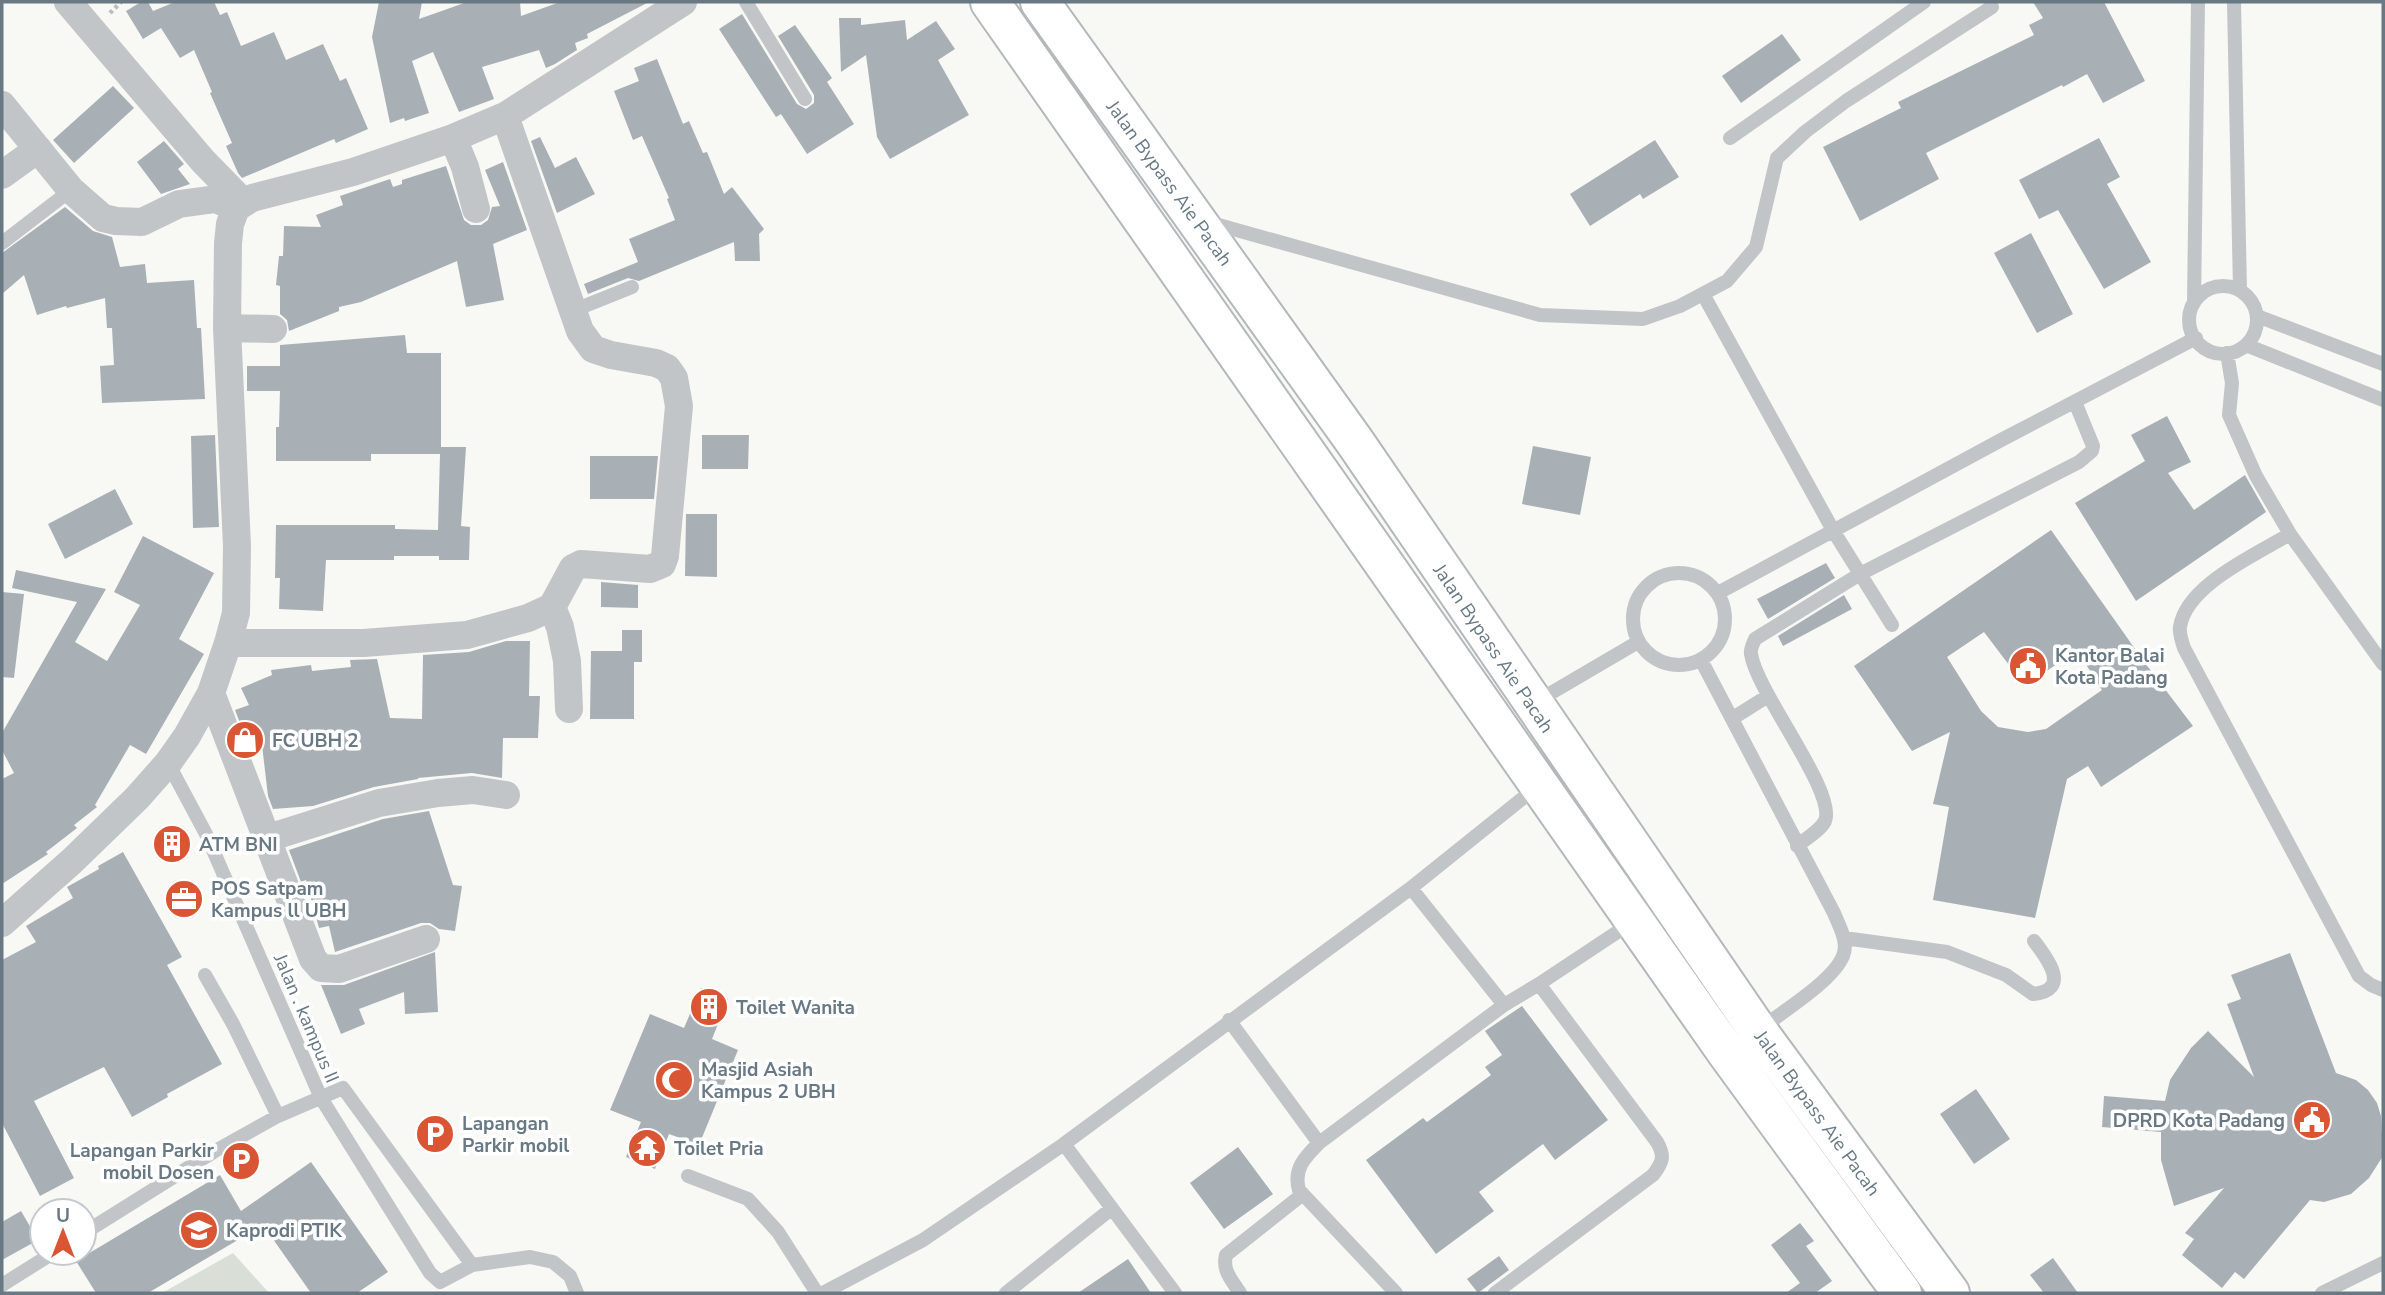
<svg xmlns="http://www.w3.org/2000/svg" width="2385" height="1295" viewBox="0 0 2385 1295" font-family="'Nunito Sans',sans-serif">
<style>
.green{fill:#d9ded6}
.building{fill:#a8b0b5;fill-rule:evenodd}
.lines{fill:none;stroke-linecap:round;stroke-linejoin:round}
.highway-casing{stroke:#b4b8bb;stroke-width:42}
.path{stroke:#bbbec0;stroke-width:4.5;stroke-dasharray:3.5 3.5;stroke-linecap:butt}
.lane{stroke:#c1c5c8;stroke-width:14}
.street{stroke:#c1c5c8;stroke-width:28}
.highway{stroke:#fff;stroke-width:38}
.labels{text-anchor:middle;stroke-width:7;stroke-linejoin:round;paint-order:stroke}
.street-label{font-size:19px;fill:#687984;stroke:#fff}
.poi-label{font-size:19px;font-weight:bold;fill:#687984;stroke:#fff;text-anchor:start}
</style>
<rect width="100%" height="100%" fill="#f8f8f5"/>
<path class="green" d="M233 1253 269 1293H162Z"/>
<path class="building" d="M141 2H148L153 11 175 2H214L220 15 227 12 241 46 274 32 286 60 323 44 340 81 346 78 368 129 336 143 334 139 242 178 238 173 226 146 232 143 210 93 212 92 194 50 180 58 161 28 143 39 126 11Z
M379 2H422L419 19 467 2H520L521 16 560 2H649L587 34 588 38 575 43 577 50 555 64 546 68 539 50 482 67 494 99 459 112 433 52 412 61 429 113 405 121 404 118 390 123 372 37Z
M2033 2H2104L2145 81 2103 103 2087 74 2063 87 2062 85 1926 153 1939 179 1860 221 1823 147 1901 108 1898 102 2034 35 2029 25 2043 18Z
M742 14 797 104 806 109 814 103V95L778 36 795 25 832 78 827 82 854 124 807 154 781 114 776 117 719 29Z
M839 18H861V25L905 20 907 40 936 21 955 49 938 60 969 115 890 159 877 137 866 55 841 72Z
M1782 34 1801 60 1741 103 1722 76Z
M657 59 683 124 689 121 703 153 707 152 724 194 732 187 764 229 759 234 760 261H735L734 242 639 281 628 278 588 294 584 284 638 262 629 239 675 220 667 199 669 198 642 136 633 140 614 91 639 81 634 68Z
M113 86 134 108 74 163 53 140Z
M540 137 555 168 576 157 595 194 557 213 531 141Z
M2099 138 2120 177 2107 184 2151 262 2104 289 2058 210 2039 219 2019 180Z
M1655 140 1679 177 1643 199 1640 194 1590 226 1570 194Z
M164 141 184 164 178 169 190 184 161 194 137 162Z
M503 162 527 230 493 244 504 300 466 307 457 261 361 302 339 307V311L289 331 287 320 280 314V286L276 285 279 256H283L284 226 321 227 316 215 343 205 340 196 390 179 393 187 402 184V180L446 166 464 220 471 225H481L488 220 492 207 500 206 485 170Z
M65 207 93 231 112 237 120 267 145 264 147 283 194 280 197 328H201L205 399 102 403 100 366 114 365 112 328H107L105 298 67 308 66 306 37 315 24 275 2 294V253Z
M2031 233 2073 314 2037 333 1994 253Z
M405 335 407 353H441V447H466L461 526 470 527 469 560H439V556H394V560H326L323 611 279 609 280 578H275L276 525H395V529L438 530 440 454H371V461H276V427H279L280 391H247V366H280V345Z
M2167 416 2191 462 2168 473 2194 510 2245 475 2266 512 2136 601 2075 503 2145 461 2131 435Z
M215 435 219 527 193 528 191 436Z
M702 435H749L748 469H702Z
M1533 446 1591 457 1580 515 1522 504Z
M590 456H658L654 499H590Z
M115 489 133 524 65 559 48 524Z
M686 514H717V577L685 576Z
M2051 530 2145 663 2193 726 2101 787 2088 766 2067 779 2035 918 1933 900 1949 807 1933 804 1950 732 1912 751 1854 666ZM1984 632 2025 686 2077 650 2102 690 2046 729 2028 732 1998 727 1981 711 1947 657Z
M143 536 214 573 179 639 204 654 146 754 130 745 95 805 97 807 74 825 77 828 46 852 48 854 2 884V779L14 773 2 750V733L77 602 12 588 16 570 106 589 75 642 107 661 140 605 114 592Z
M1826 563 1835 578 1768 619 1757 599Z
M601 582 638 585V608L601 607Z
M2 592 24 594 14 678 2 677Z
M1844 595 1852 609 1783 646 1778 636Z
M622 630H642V662H634V719H590L591 651H622Z
M506 641H530L529 696H540L538 738H503L502 778 472 773 418 778V779L374 787 313 806 273 809 268 796 262 745 250 749 235 710 249 705 241 688 272 675 271 670 311 665 312 671 351 667 350 660 377 659 390 718 422 719 423 655 469 652Z
M429 811 453 885 462 886 455 931 439 929 430 923H421L335 952 329 926 319 928 306 880 301 882 289 850 383 819Z
M123 852 182 957 167 965 222 1064 167 1094 168 1097 132 1117 104 1067 34 1101 74 1178 40 1196 2 1123V960L36 942 26 926 73 898 67 887 99 869 98 866Z
M435 952 438 1012 405 1014 404 992 359 1009 365 1024 341 1034 321 985H344Z
M2290 953 2336 1073 2356 1080 2368 1090 2377 1103 2381 1116 2383 1156 2369 1178 2351 1194 2324 1202 2310 1200 2244 1279 2235 1272 2222 1288 2182 1255 2194 1239 2185 1233 2224 1188 2174 1206 2161 1160V1132L2102 1127 2104 1096 2165 1101 2170 1080 2191 1048 2208 1031 2254 1077 2227 1004 2241 999 2231 975Z
M701 988 728 999 712 1039 738 1050 699 1145 669 1134 655 1169 626 1157 641 1122 610 1110 650 1014 684 1028Z
M1522 1006 1608 1120 1555 1160 1543 1144 1479 1192 1494 1211 1436 1254 1366 1160 1423 1118 1427 1122 1491 1075 1485 1067 1502 1055 1485 1031Z
M1976 1089 2010 1139 1974 1164 1940 1114Z
M1238 1147 1273 1194 1224 1229 1190 1183Z
M311 1162 388 1272 357 1293H311L263 1225 148 1293H96L76 1261 220 1175 241 1211Z
M21 1211 38 1240 2 1260V1222Z
M1800 1223 1814 1241 1806 1246 1832 1281 1815 1293H1786L1800 1283 1771 1245Z
M1499 1256 1509 1270 1478 1293 1467 1279Z
M2053 1258 2078 1293H2044L2030 1275Z
M1128 1259 1151 1293H1078Z"/>
<g class="lines">
<defs>
<path id="highway" d="M990 2 1727 1053 1902 1293
M1040 2 1355 442 1758 1031 1950 1293"/>
</defs>
<use href="#highway" class="highway-casing"/>
<path class="path" d="M110 13 121 2"/>
<path class="lane" d="M746 2 805 99
M2234 2 2240 290
M1730 138 1924 2
M1208 222 1540 315 1643 319 1680 306 1727 281 1756 247 1777 158 1805 132 1846 101 1992 7
M2 243 71 190
M2189 320a34 34 0 1 1 68 0a34 34 0 1 1-68 0Z
M1703 294 1834 532 1892 625
M2194 303 2198 2
M572 311 632 287
M2257 316 2383 364
M2246 345 2383 400
M2227 353 2232 383 2229 415 2256 476 2290 534 2383 664
M2290 534C2257 554 2186 585 2180 627 2179 633 2182 642 2184 648L2359 976 2371 985 2383 990
M1633 619a46 46 0 1 1 92 0a46 46 0 1 1-92 0Z
M1718 593 2003 439 2196 338
M1701 660 1834 913C1839 926 1849 942 1843 956 1833 981 1782 1012 1760 1029
M1534 703 1638 642
M1733 718 1768 696
M168 763 206 834 321 1098 430 1273 440 1282 472 1265 530 1257 553 1262 570 1276 577 1293
M1797 846C1805 839 1820 831 1825 821 1837 792 1757 693 1751 654 1750 649 1753 644 1755 639L1860 574 2079 462 2092 451 2093 446 2075 402
M1411 888 1504 1005
M1844 938 1947 952 2006 975 2033 994C2072 990 2047 958 2034 941
M205 975 233 1024 278 1116
M1539 984 1634 921
M1229 1020 1319 1143
M1064 1144 1175 1293
M688 1176 748 1199 778 1232 817 1293
M84 1233 215 1151 278 1116 343 1088 472 1265
M2 1285 53 1253
M823 1293 923 1240 1064 1144 1411 888 1538 786
M1006 1293 1111 1209
M1240 1293C1232 1280 1222 1271 1226 1255L1303 1194
M1396 1293 1299 1190C1293 1169 1305 1157 1319 1143L1504 1005 1539 984 1657 1142C1665 1156 1663 1162 1653 1175L1495 1293
M2322 1293 2383 1263"/>
<path class="street" d="M68 2 203 161 244 203
M2 105 71 190 103 218 116 221 142 222 179 204 216 199 236 208
M453 138 465 167 476 209
M2 175 38 149
M227 328 273 329
M552 607 560 627 567 661 569 709
M228 643H364L467 635 528 618 552 607 573 568 581 564 650 569 662 564 665 556 679 406 674 378 667 368 656 363 611 355 593 349 580 331 505 116
M211 693 313 959 321 968 339 969 426 939
M268 838 379 803 438 793 473 790 506 795
M2 923 72 861 137 798 168 763 187 736 211 693 228 643 236 613 237 546 227 328 228 243 230 224 236 208 252 198 353 172 453 138 505 116 683 2"/>
<use href="#highway" class="highway"/>
</g>
<defs>
<symbol id="civic-disc" viewBox="-11 -11 22 22"><circle r="9.5" fill="#da5533" stroke="#fff"/><path d="M-.6-6.5H3V-4.5H.6V-3L4-1V1h2V6H-6V1h2V-1L-.6-3ZM-1.2 2.5V6h2.4V2.5Z" fill="#fff"/></symbol>
<symbol id="shop-disc" viewBox="-11 -11 22 22"><circle r="9.5" fill="#da5533" stroke="#fff"/><path d="M-5-2.5h2.3a2.7 3.5 0 0 1 5.4 0H5L5.5 6h-11ZM-1.5-2.5h3a1.5 2.3 0 0 0-3 0Z" fill="#fff"/></symbol>
<symbol id="building-disc" viewBox="-11 -11 22 22"><circle r="9.5" fill="#da5533" stroke="#fff"/><path d="M-4-6H4V6H1V3H-1V6H-4ZM-2.5-4.3h1.7v1.8h-1.7ZM.8-4.3h1.7v1.8H.8ZM-2.5-1h1.7V.8h-1.7ZM.8-1h1.7V.8H.8Z" fill="#fff"/></symbol>
<symbol id="office-disc" viewBox="-11 -11 22 22"><circle r="9.5" fill="#da5533" stroke="#fff"/><path d="M-6-3h4V-5.5h4V-3h4V5H-6ZM-1-4.5V-3h2v-1.5ZM-6 0V1H6V0Z" fill="#fff"/></symbol>
<symbol id="mosque-disc" viewBox="-11 -11 22 22"><circle r="9.5" fill="#da5533" stroke="#fff"/><path d="M3.5-4.9A6 6 0 1 0 3.5 4.9A5 5 0 1 1 3.5-4.9Z" fill="#fff"/></symbol>
<symbol id="parking-disc" viewBox="-11 -11 22 22"><circle r="9.5" fill="#da5533" stroke="#fff"/><path d="M-3.5-5.5H1a3.5 3.5 0 0 1 0 7H-1V5.5H-3.5ZM-1-3.4V-.6H.8a1.4 1.4 0 0 0 0-2.8Z" fill="#fff"/></symbol>
<symbol id="temple-disc" viewBox="-11 -11 22 22"><circle r="9.5" fill="#da5533" stroke="#fff"/><path d="M0-6L5-2H3V0L6.5 2.5H4V6H1.5V3h-3V6H-4V2.5H-6.5L-3 0V-2H-5Z" fill="#fff"/></symbol>
<symbol id="university-disc" viewBox="-11 -11 22 22"><circle r="9.5" fill="#da5533" stroke="#fff"/><path d="M0-5L7-2L0 1L-7-2ZM-4 1L0 2.5L4 1V4Q0 6-4 4Z" fill="#fff"/></symbol>
</defs>
<g fill-rule="evenodd">
<use href="#civic-disc" x="2006" y="644" width="44" height="44"/>
<use href="#shop-disc" x="223" y="718" width="44" height="44"/>
<use href="#building-disc" x="150" y="822" width="44" height="44"/>
<use href="#office-disc" x="162" y="877" width="44" height="44"/>
<use href="#building-disc" x="687" y="985" width="44" height="44"/>
<use href="#mosque-disc" x="652" y="1058" width="44" height="44"/>
<use href="#civic-disc" x="2290" y="1098" width="44" height="44"/>
<use href="#parking-disc" x="413" y="1112" width="44" height="44"/>
<use href="#temple-disc" x="625" y="1126" width="44" height="44"/>
<use href="#parking-disc" x="219" y="1139" width="44" height="44"/>
<use href="#university-disc" x="177" y="1208" width="44" height="44"/>
</g>
<g class="labels">
<g class="street-label">
<text transform="translate(1170 183) rotate(54)" y="7">Jalan Bypass Aie Pacah</text>
<text transform="translate(1494 648) rotate(56)" y="7">Jalan Bypass Aie Pacah</text>
<text transform="translate(307 1018) rotate(67)" y="7">Jalan . kampus II</text>
<text transform="translate(1818 1113) rotate(54)" y="7">Jalan Bypass Aie Pacah</text>
</g>
<g class="poi-label">
<text x="2055" y="662">Kantor Balai<tspan x="2055" dy="22">Kota Padang</tspan></text>
<text x="272" y="747">FC UBH 2</text>
<text x="199" y="851">ATM BNI</text>
<text x="211" y="895">POS Satpam<tspan x="211" dy="22">Kampus ll UBH</tspan></text>
<text x="736" y="1014">Toilet Wanita</text>
<text x="701" y="1076">Masjid Asiah<tspan x="701" dy="22">Kampus 2 UBH</tspan></text>
<text x="2285" y="1127" text-anchor="end">DPRD Kota Padang</text>
<text x="462" y="1130">Lapangan<tspan x="462" dy="22">Parkir mobil</tspan></text>
<text x="674" y="1155">Toilet Pria</text>
<text x="214" y="1157" text-anchor="end">Lapangan Parkir<tspan x="214" dy="22">mobil Dosen</tspan></text>
<text x="226" y="1237">Kaprodi PTIK</text>
</g>
</g>
<rect width="2385" height="1295" fill="none" stroke="#687984" stroke-width="7"/>
<g transform="translate(63 1232)"><circle r="33" fill="#ffffff" stroke="#c3c9ce" stroke-width="2"/>
<path d="M0-5L12 26L0 18L-12 26Z" fill="#da5533"/>
<text y="-10" font-size="19" font-weight="bold" text-anchor="middle" fill="#687984">U</text>
</g>
</svg>
